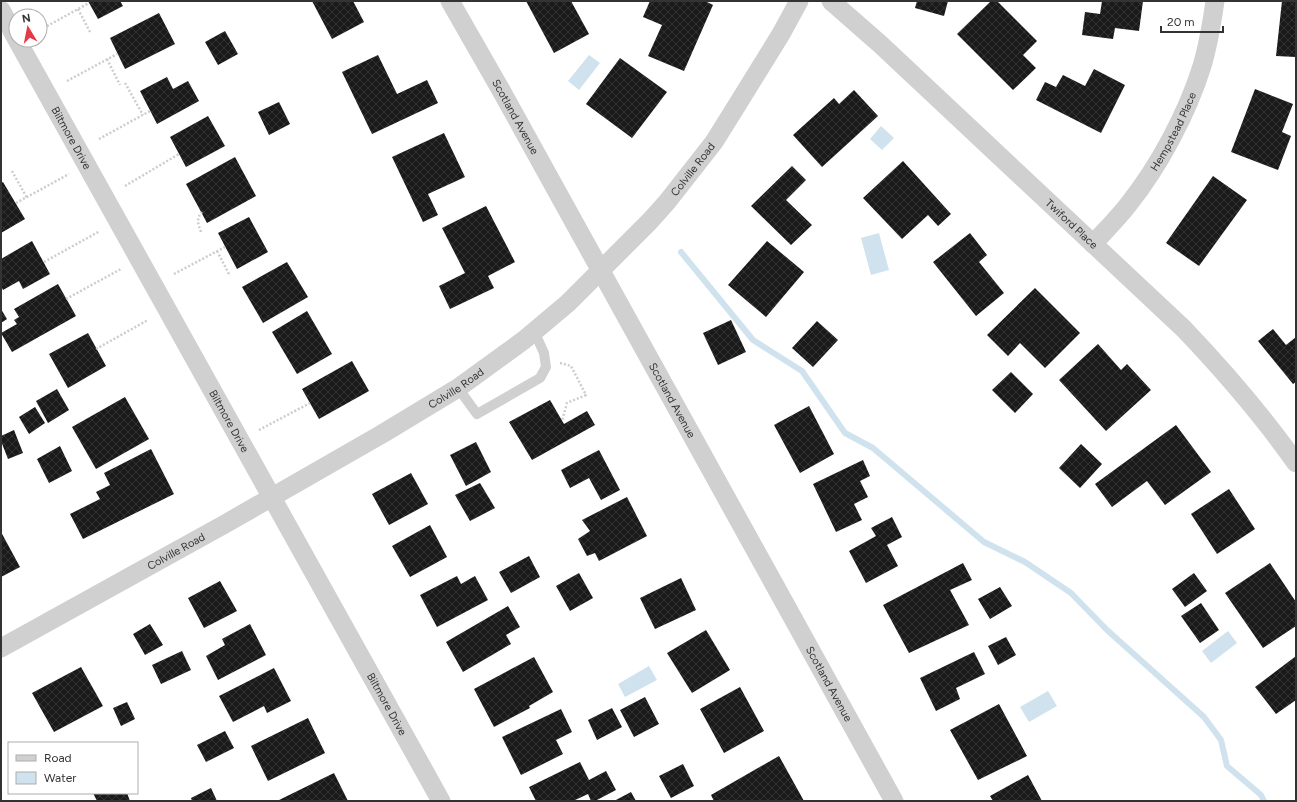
<svg xmlns="http://www.w3.org/2000/svg" width="1297" height="802" viewBox="0 0 1297 802" font-family="Figtree,sans-serif">
<style>
.water{fill:#cfe2ee}
.lines{fill:none;stroke-linecap:round;stroke-linejoin:round}
.stream{stroke:#cfe2ee;stroke-width:6}
.building{fill:url(#building-cross-hatch)}
.path{stroke:#cdcdcd;stroke-width:2.5;stroke-dasharray:2 2;stroke-linecap:butt}
.service{stroke:#d0d0d0;stroke-width:10}
.minor{stroke:#d0d0d0;stroke-width:19}
.labels{text-anchor:middle;stroke-width:4;stroke-linejoin:round;paint-order:stroke}
.street-label{font-size:11px;fill:#333;stroke:#fff}
</style>
<defs>
<pattern id="building-cross-hatch" width="8" height="8" patternUnits="userSpaceOnUse"><rect width="8" height="8" fill="#1a1a1a"/><path d="M0 0l8 8M0 8l8-8" fill="none" stroke="#333"/></pattern>
</defs>
<rect width="100%" height="100%" fill="#fff"/>
<path class="water" d="M589 55 600 63 579 90 568 81Z
M881 126 894 138 882 150 870 139Z
M879 233 889 270 871 275 861 238Z
M1228 631 1237 643 1211 663 1202 651Z
M649 666 657 680 625 697 618 684Z
M1048 691 1057 706 1029 722 1020 707Z"/>
<g class="lines">
<path class="stream" d="M681 252 753 340 802 371 845 433 873 448 984 542 1025 562 1071 593 1107 630 1204 717 1221 740 1227 766 1261 795 1264 801"/>
</g>
<path class="building" d="M88 1H120L123 6 98 19Z
M312 1H353L364 22 332 39Z
M526 1H571L589 34 554 53Z
M650 1H705L713 5 684 71 648 56 662 25 643 17Z
M917 1H948L944 16 915 8Z
M991 1H997L1037 41 1023 55 1036 68 1013 90 957 34Z
M1102 1H1143L1139 31 1115 28 1113 39 1082 35 1085 12 1100 14Z
M1282 1H1296V57L1276 56Z
M159 13 175 44 125 69 110 38Z
M225 31 238 54 218 65 205 42Z
M378 55 397 94 427 80 438 103 372 134 342 72Z
M620 58 667 92 632 138 586 104Z
M1094 69 1125 85 1101 133 1036 100 1045 82 1056 87 1063 75 1085 86Z
M167 77 173 89 188 81 199 101 157 124 140 91Z
M1255 89 1293 104 1282 132 1291 136 1278 170 1231 152Z
M854 90 878 116 822 167 793 135 834 98 839 104Z
M279 102 290 124 269 135 258 112Z
M208 116 225 146 186 167 170 137Z
M444 133 465 177 428 194 438 215 423 222 392 157Z
M235 157 256 196 207 223 186 184Z
M903 161 951 214 938 226 928 215 902 239 863 198Z
M792 166 806 180 786 200 812 225 791 245 751 206Z
M1213 176 1247 200 1199 266 1166 243Z
M3 182 25 219 1 233V183Z
M486 206 515 262 488 276 494 288 450 309 439 286 465 273 442 228Z
M249 217 268 252 237 269 218 233Z
M970 233 987 255 979 262 1004 293 976 316 933 262Z
M32 241 50 274 23 289 19 281 3 290 1 286V259Z
M767 241 804 272 766 317 728 285Z
M287 262 308 297 263 323 242 287Z
M58 284 76 316 12 352 1 333 17 324 14 320 19 317 14 309Z
M1035 288 1080 333 1045 368 1020 343 1008 356 987 335Z
M1 309 7 319 1 323Z
M307 311 332 354 297 374 272 332Z
M731 320 746 352 718 365 703 333Z
M817 321 838 340 813 367 792 348Z
M1273 329 1286 345 1296 337V382L1293 384 1258 341Z
M88 333 106 366 68 388 49 354Z
M1098 344 1121 370 1127 364 1151 390 1106 431 1059 380Z
M352 361 369 391 319 419 302 389Z
M1011 372 1033 394 1015 413 992 390Z
M57 389 69 410 48 423 36 401Z
M125 397 149 439 96 469 72 427Z
M550 400 564 424 587 411 595 425 532 460 509 422Z
M809 406 834 454 800 473 774 425Z
M35 407 45 423 29 434 19 417Z
M1176 425 1211 472 1165 505 1147 481 1112 507 1095 484Z
M14 430 23 453 8 459 1 441V436Z
M476 442 491 472 466 486 450 455Z
M1081 444 1102 464 1080 488 1059 468Z
M60 446 72 471 49 483 37 459Z
M151 449 174 494 83 539 70 514 100 499 96 492 110 485 104 473Z
M599 450 620 490 601 500 589 478 570 488 561 470Z
M863 460 870 476 860 481 868 497 854 504 862 520 836 532 813 484Z
M411 473 428 504 389 525 372 494Z
M480 483 495 508 470 521 455 495Z
M1229 489 1255 529 1217 554 1191 514Z
M627 497 647 536 599 561 595 553 587 556 578 539 590 531 582 520Z
M892 517 902 537 887 545 898 566 866 583 849 551 876 536 871 528Z
M430 525 447 557 410 577 392 546Z
M1 532 20 567 1 577Z
M529 556 540 577 511 593 499 572Z
M963 563 972 580 950 590 969 625 909 653 883 605Z
M1270 563 1296 602V626L1263 648 1225 593Z
M579 573 593 598 570 611 556 586Z
M1194 573 1207 591 1185 607 1172 589Z
M457 576 461 584 475 576 488 600 437 627 420 595Z
M681 578 696 610 655 629 640 598Z
M220 581 237 611 204 628 188 598Z
M1000 587 1012 606 990 619 978 599Z
M1201 603 1219 630 1200 643 1181 616Z
M508 606 520 627 506 635 511 644 463 672 446 642Z
M150 624 163 645 145 655 133 634Z
M250 624 266 655 218 680 206 656 225 645 222 639Z
M706 630 730 670 692 693 667 653Z
M1006 637 1016 655 998 665 988 646Z
M182 651 191 670 161 684 152 665Z
M974 652 985 674 956 688 960 699 936 711 920 678Z
M1296 656V700L1276 714 1255 687Z
M534 657 553 692 529 706 530 708 494 727 474 689Z
M81 667 103 706 54 732 32 693Z
M274 668 291 701 267 713 264 706 233 722 219 696Z
M740 687 764 731 724 753 700 709Z
M645 697 659 724 634 737 620 710Z
M127 702 135 719 121 726 113 708Z
M999 704 1027 756 978 780 950 730Z
M612 708 622 727 597 740 588 720Z
M561 709 572 732 556 740 563 754 521 775 502 737Z
M308 718 325 753 268 781 251 746Z
M225 731 234 748 206 762 197 745Z
M779 756 804 801H714L711 795Z
M580 762 589 780 606 771 616 790 595 801H591L588 794 573 801H536L529 787Z
M683 764 694 786 671 798 659 776Z
M334 773 348 801H277Z
M1028 775 1042 801H993L990 796Z
M211 788 217 801H192L191 798Z
M631 792 636 801H614Z
M93 793H127L130 801H97Z"/>
<g class="lines">
<path class="path" d="M78 9 90 32
M40 30 89 3
M107 59 120 85
M67 81 117 54
M125 83 143 115
M99 139 150 111
M12 171 27 198
M125 186 179 154
M16 203 69 174
M201 232C198 224 196 219 202 212
M217 251 230 276
M44 262 100 231
M174 274 225 247
M66 299 121 269
M96 349 148 320
M560 363 571 366 586 395 567 403 562 421
M259 430 310 403"/>
<path class="service" d="M458 388 477 414 540 378 546 367 544 353 534 331"/>
<g class="minor">
<path id="s1" d="M450 1 502 92 894 801"/>
<path id="s2" d="M831 1 880 44 1184 329C1224 371 1262 415 1296 463"/>
<path d="M1 10 16 38"/>
<path id="s3" d="M17 40 441 801"/>
<path id="s4" d="M1093 244C1105 231 1117 219 1128 205 1159 166 1187 114 1202 66 1208 46 1212 22 1215 1"/>
<path id="s5" d="M1 648 225 524 382 434 458 388 524 340 568 303 650 221 667 202 714 142 734 110 781 34 799 1"/>
</g>
</g>
<g class="labels">
<g class="street-label">
<text dy="4" stroke="none"><textPath href="#s1" startOffset="133">Scotland Avenue</textPath></text>
<text dy="4" stroke="none"><textPath href="#s4" startOffset="139">Hempstead Place</textPath></text>
<text dy="4" stroke="none"><textPath href="#s3" startOffset="112">Biltmore Drive</textPath></text>
<text dy="4" stroke="none"><textPath href="#s5" startOffset="848">Colville Road</textPath></text>
<text dy="4" stroke="none"><textPath href="#s2" startOffset="328">Twiford Place</textPath></text>
<text dy="4" stroke="none"><textPath href="#s5" startOffset="524">Colville Road</textPath></text>
<text dy="4" stroke="none"><textPath href="#s1" startOffset="457">Scotland Avenue</textPath></text>
<text dy="4" stroke="none"><textPath href="#s3" startOffset="436">Biltmore Drive</textPath></text>
<text dy="4" stroke="none"><textPath href="#s5" startOffset="200">Colville Road</textPath></text>
<text dy="4" stroke="none"><textPath href="#s1" startOffset="781">Scotland Avenue</textPath></text>
<text dy="4" stroke="none"><textPath href="#s3" startOffset="760">Biltmore Drive</textPath></text>
</g>
</g>
<rect width="1297" height="802" fill="none" stroke="#333333" stroke-width="4"/>
<rect x="8" y="742" width="130" height="52" fill="#ffffff" stroke="#adadad"/>
<rect x="16" y="755" width="20" height="6" fill="#d0d0d0" stroke="#adadad"/>
<text x="44" y="762" font-size="12" fill="#333333">Road</text>
<rect x="16" y="772" width="20" height="12" fill="#cfe2ee" stroke="#adadad"/>
<text x="44" y="782" font-size="12" fill="#333333">Water</text>
<g transform="translate(28 28) rotate(350)"><circle r="19" fill="#ffffff" stroke="#adadad"/>
<path d="M0-3L7 15L0 10L-7 15Z" fill="#e63946"/>
<text y="-6" font-size="11" font-weight="bold" text-anchor="middle" fill="#333333">N</text>
</g>
<path d="M1161 26v6h62v-6" fill="none" stroke="#333333" stroke-width="2"/>
<text x="1167" y="26" font-size="12" fill="#333333" stroke="#ffffff" stroke-width="3" paint-order="stroke">20 m</text>
</svg>
